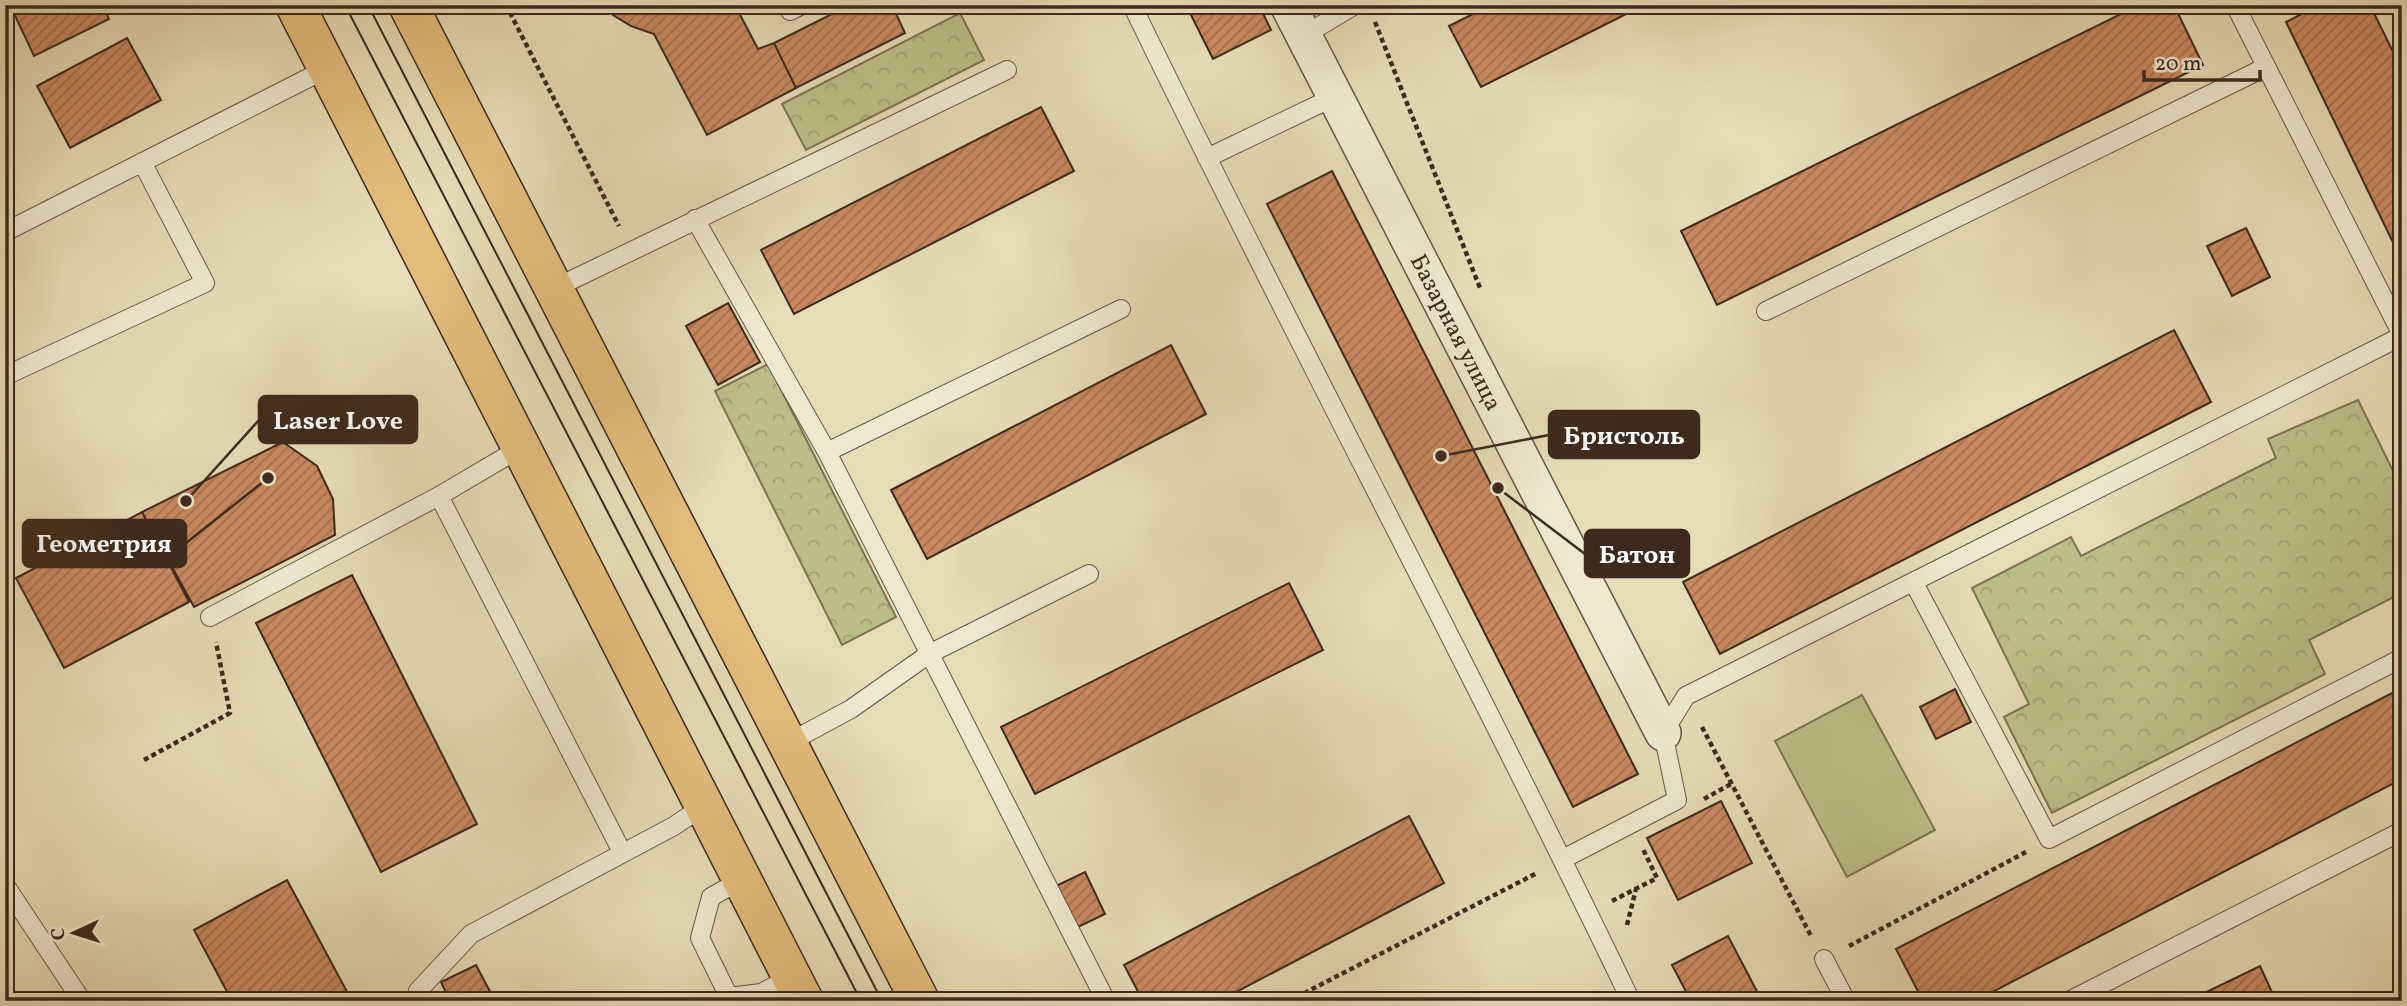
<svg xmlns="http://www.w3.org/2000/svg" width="2407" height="1006" viewBox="0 0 2407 1006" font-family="Vollkorn,serif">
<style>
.forest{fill:url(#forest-crowns);stroke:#7c7452;stroke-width:2}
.pitch{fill:#bcbe89;stroke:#7c7452;stroke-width:2}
.building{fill:url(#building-hatch);stroke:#3d2a1c;stroke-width:2}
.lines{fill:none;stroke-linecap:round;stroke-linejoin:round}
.service-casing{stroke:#675642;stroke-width:20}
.minor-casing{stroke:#675642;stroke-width:38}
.trunk-casing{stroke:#3d2a1c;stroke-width:41}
.path{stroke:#3d2a1c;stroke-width:4.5;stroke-dasharray:5 3.5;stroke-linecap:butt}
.service{stroke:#efe8d0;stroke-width:18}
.minor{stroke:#efe8d0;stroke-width:35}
.trunk{stroke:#e3be7b;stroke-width:38}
.tram{stroke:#3d2a1c;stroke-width:2}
.labels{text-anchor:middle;stroke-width:5;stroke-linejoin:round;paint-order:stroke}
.street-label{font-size:24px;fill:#3d2a1c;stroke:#efe8d0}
.leader{fill:none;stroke:#3d2a1c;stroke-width:2.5}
.callout-dot{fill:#3d2a1c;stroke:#efe8d0;stroke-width:2.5}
.callout{fill:#3d2a1c;stroke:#3d2a1c;stroke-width:2.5}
.callout-label{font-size:26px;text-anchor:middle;font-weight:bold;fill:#fff}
</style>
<defs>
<pattern id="forest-crowns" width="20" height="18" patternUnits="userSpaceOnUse" patternTransform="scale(1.75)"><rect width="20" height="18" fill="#bcbe89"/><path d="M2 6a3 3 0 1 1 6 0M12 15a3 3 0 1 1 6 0" fill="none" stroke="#a2a376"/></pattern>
<pattern id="building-hatch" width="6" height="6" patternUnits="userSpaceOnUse" patternTransform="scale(1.75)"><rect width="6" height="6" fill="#ca895f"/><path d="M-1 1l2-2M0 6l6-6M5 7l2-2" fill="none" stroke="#a5704e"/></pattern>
</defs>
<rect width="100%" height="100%" fill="#e6dcb6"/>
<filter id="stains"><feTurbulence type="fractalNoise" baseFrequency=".00286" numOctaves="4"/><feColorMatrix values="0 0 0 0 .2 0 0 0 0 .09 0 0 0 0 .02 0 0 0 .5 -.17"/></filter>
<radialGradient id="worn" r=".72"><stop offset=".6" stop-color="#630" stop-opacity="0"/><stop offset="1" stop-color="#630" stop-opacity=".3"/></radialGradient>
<path class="forest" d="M960 13 984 60 806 150 782 104Z
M768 364 896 617 842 645 715 391Z
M2358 400 2402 489V593L2309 640 2325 674 2052 813 2004 717 2029 704 1972 588 2071 537 2081 556 2276 458 2268 439Z"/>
<path class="pitch" d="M1862 695 1935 830 1847 877 1775 741Z"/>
<path class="building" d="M10 5H103L109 19 34 56Z
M606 5H735L758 49 774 43 796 88 707 135 654 34 631 26 613 15Z
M850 5H892L905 33 796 88 774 43Z
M1186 5H1259L1271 30 1213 59Z
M1491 5H1644L1481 87 1449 26Z
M2139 5H2174L2203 65 1717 305 1681 231Z
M2319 5H2370L2402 70V261L2286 22Z
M127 38 161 100 70 148 37 86Z
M1041 107 1074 171 794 314 761 250Z
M1332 171 1638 774 1573 807 1267 204Z
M2246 228 2270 277 2232 296 2207 246Z
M728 303 760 362 718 385 686 326Z
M2174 330 2211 402 1720 654 1683 582Z
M1171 345 1206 414 927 559 891 490Z
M283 442 317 466 333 499 335 535 194 607 142 512Z
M142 512 189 602 64 668 16 578Z
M352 575 477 824 381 872 256 623Z
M1289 583 1323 650 1035 794 1001 727Z
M2402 688V779L1975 1001H1923L1896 949Z
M1955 689 1971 722 1936 739 1920 707Z
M1721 801 1752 863 1678 900 1647 838Z
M1409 816 1444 883 1219 1001H1143L1124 965Z
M1085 872 1105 914 1076 928 1056 886Z
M287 880 352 1001H232L194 930Z
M1728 936 1762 1001H1691L1672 965Z
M476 965 495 1001H450L441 982Z
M2260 966 2276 1001H2188Z"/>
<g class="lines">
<defs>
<path id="service" d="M1132 5C1294 339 1470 666 1631 1001
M2235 5 2402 335
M790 11 802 5
M1303 36 1355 5
M1207 158 1334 97
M695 219 827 452 1106 1001
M5 232 328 68
M553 289 1007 70
M1766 311 2266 67
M5 376 205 283 142 162
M827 452 1121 309
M439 496 622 852
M1914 583 2049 839 2402 658
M210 617 439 496 522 447
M786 744 851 709 929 654 1089 574
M1563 859 1677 800 1663 733 1686 696 2402 336
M5 885 82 1001
M1824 959 1846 1001
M729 997 761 993 792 977
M424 1001 418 991 471 934 674 826 705 805
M731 1001 700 938 711 897 741 880
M2069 1001 2402 831"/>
<g id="minor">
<path id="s1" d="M1288 5 1663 733"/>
</g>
<path id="trunk" d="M295 5 804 1001
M408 5 920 1001"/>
</defs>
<use href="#service" class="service-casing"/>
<use href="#minor" class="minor-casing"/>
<use href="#trunk" class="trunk-casing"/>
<path class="path" d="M506 5 619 226
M1375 22 1480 288
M1702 727 1811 936
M144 760 230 713 216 642
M2398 781 2402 788
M1704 799 1731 784
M1612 901 1657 878 1643 849
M1627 925 1636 889
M1849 946 2026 852
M1289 1001 1537 873
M1589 1001 1596 992"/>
<use href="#service" class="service"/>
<use href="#minor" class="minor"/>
<use href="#trunk" class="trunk"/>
<path class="tram" d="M345 5 861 1001
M368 5 882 1001"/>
</g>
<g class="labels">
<g class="street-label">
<text dy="8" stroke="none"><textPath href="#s1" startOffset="368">Базарная улица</textPath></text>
</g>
</g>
<path class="leader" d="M186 501L259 420M1441 456L1549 435M268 478L186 543M1498 488L1585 554"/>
<g class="callout-dot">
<circle cx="186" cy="501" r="7"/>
<circle cx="1441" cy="456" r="7"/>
<circle cx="268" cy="478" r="7"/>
<circle cx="1498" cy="488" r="7"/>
</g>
<g class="callout">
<rect x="259" y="396" width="158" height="47" rx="7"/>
<rect x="1549" y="411" width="150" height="47" rx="7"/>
<rect x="23" y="520" width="163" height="47" rx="7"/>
<rect x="1585" y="530" width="104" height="47" rx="7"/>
</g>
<g class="callout-label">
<text x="338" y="429">Laser Love</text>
<text x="1624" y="444">Бристоль</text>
<text x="104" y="552">Геометрия</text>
<text x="1637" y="563">Батон</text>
</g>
<rect width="2407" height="1006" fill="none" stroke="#e6dcb6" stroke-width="28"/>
<rect x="7" y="7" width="2393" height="992" fill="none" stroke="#3d2a1c" stroke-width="3.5"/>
<rect x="14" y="14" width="2379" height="978" fill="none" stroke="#3d2a1c" stroke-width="2"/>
<g transform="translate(74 933) rotate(266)" stroke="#efe8d0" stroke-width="5" paint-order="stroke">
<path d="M0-5L12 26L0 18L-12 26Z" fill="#3d2a1c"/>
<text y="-10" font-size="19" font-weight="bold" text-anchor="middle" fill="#3d2a1c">С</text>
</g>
<path d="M2144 70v10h116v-10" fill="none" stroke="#3d2a1c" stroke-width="3.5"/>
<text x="2155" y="70" font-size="21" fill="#3d2a1c" stroke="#efe8d0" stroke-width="5" paint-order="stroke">20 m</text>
<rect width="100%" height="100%" filter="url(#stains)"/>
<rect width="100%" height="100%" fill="url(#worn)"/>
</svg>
